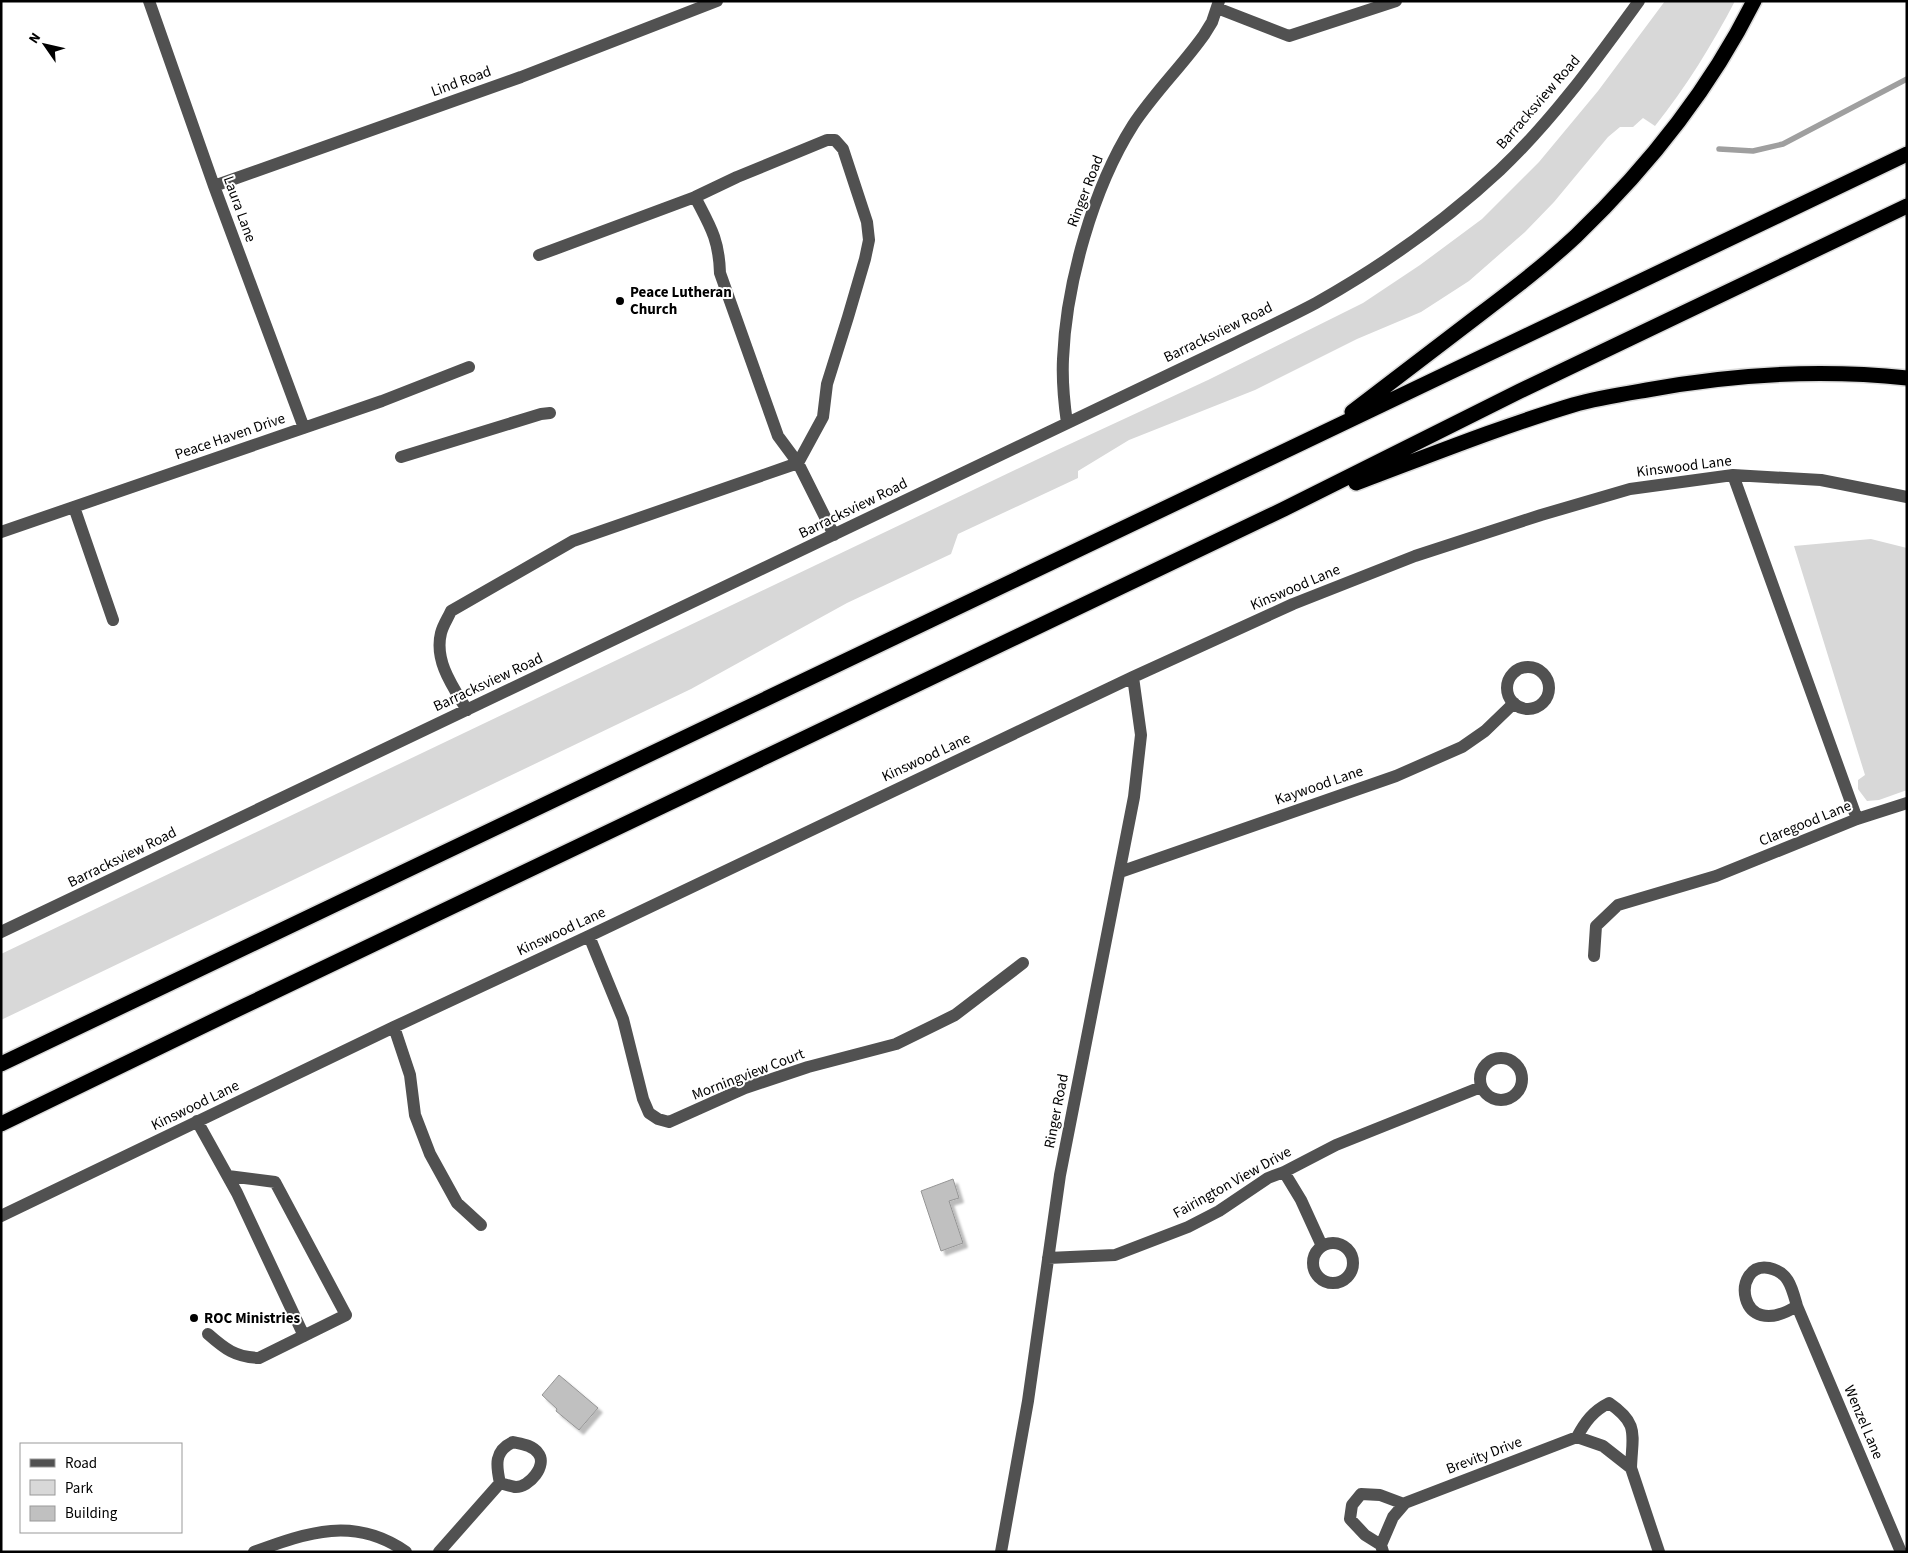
<svg xmlns="http://www.w3.org/2000/svg" width="1908" height="1553" viewBox="0 0 1908 1553" font-family="'Source Sans 3',sans-serif">
<style>
.green{fill:#d8d8d8}
.lines{fill:none;stroke-linecap:round;stroke-linejoin:round}
.stream{stroke:#9f9f9f;stroke-width:5.5}
.building{fill:#c0c0c0;stroke:#959595;filter:url(#shadow)}
.highway-casing{stroke:#dbdbdb;stroke-width:18}
.minor{stroke:#515151;stroke-width:12}
.highway{stroke:#000;stroke-width:15}
.poi-dot{fill:#000;stroke:#fff;stroke-width:2}
.labels{text-anchor:middle;stroke-width:4;stroke-linejoin:round;paint-order:stroke}
.street-label{font-size:15px;fill:#000;stroke:#fff}
.poi-label{font-size:15px;font-weight:bold;fill:#000;stroke:#fff;text-anchor:start}
</style>
<defs>
<filter id="shadow"><feDropShadow dx="4.5" dy="4.5" stdDeviation="1" flood-color="#0004"/></filter>
</defs>
<rect width="100%" height="100%" fill="#fff"/>
<path class="green" d="M1665 1H1735C1712 45 1686 87 1655 126L1643 118 1633 127H1620L1608 137 1554 202 1525 232 1469 281 1421 312 1357 339 1255 390 1129 440 1078 471V478L958 534 951 554 847 603 691 689 1 1020V954L1057 450 1208 380 1363 303 1420 265 1482 219 1539 162 1598 91Z
M1871 539 1907 548V790L1879 800 1867 801 1858 789V780L1865 775 1794 546Z"/>
<g class="lines">
<path class="stream" d="M1719 149 1753 151 1783 144 1907 79"/>
</g>
<path class="building" d="M953 1179 959 1198 949 1201 963 1243 941 1251 921 1191Z
M559 1375 598 1408 579 1430 556 1411 557 1409 542 1395Z"/>
<g class="lines">
<defs>
<path id="highway" d="M1352 412C1394 380 1437 347 1479 315 1512 290 1545 265 1576 236 1647 168 1710 89 1754 1
M1356 483C1428 456 1500 427 1573 405 1597 398 1623 394 1647 390 1733 374 1820 369 1907 378
M1 1064 1907 154
M1 1124 236 1010 1284 509 1520 391 1907 206"/>
</defs>
<use href="#highway" class="highway-casing"/>
<path class="minor" d="M149 1 214 186 304 428
M1217 8 1289 36 1396 1
M214 186 521 77 717 1
M695 197C710 226 719 239 720 273L778 436 798 463 834 535
M1067 423C1064 402 1062 380 1063 359 1066 284 1093 188 1133 125 1154 93 1182 66 1204 35L1212 22 1219 1
M401 457 541 414 550 413
M1733 475 1857 819
M74 507 113 620
M1 532 382 401 469 367
M1507 688a21 21 0 1 1 42 0a21 21 0 1 1-42 0Z
M467 710C453 687 434 661 441 633 443 625 448 618 451 611L573 541 798 463 823 417 827 384 848 317 865 259 869 240 867 222 843 149 835 140H827L737 177 695 197 539 255
M1120 872 1396 776 1462 747 1485 731 1514 703
M1 932 1231 345C1259 331 1288 318 1316 303 1382 266 1444 222 1500 170 1553 120 1596 60 1639 1
M589 936 623 1019 643 1099 649 1113 658 1119 669 1122 745 1088 808 1067 896 1044 955 1015 1023 963
M1594 956 1596 926 1618 905 1716 876 1857 819 1907 803
M394 1027 410 1075 415 1115 430 1154 457 1203 481 1225
M1480 1079a21 21 0 1 1 42 0a21 21 0 1 1-42 0Z
M197 1121 237 1193 304 1336
M1284 1172 1301 1200 1322 1246
M1 1216 394 1027 589 936 1133 677 1293 604 1415 556 1541 515 1630 489 1733 475 1821 480 1907 497
M1313 1263a20 20 0 1 1 40 0a20 20 0 1 1-40 0Z
M1048 1258 1115 1255 1188 1227 1219 1211 1268 1178 1284 1172 1336 1145 1481 1087
M1797 1306C1736 1344 1731 1261 1769 1268 1789 1272 1792 1288 1797 1306L1901 1552
M208 1334C225 1349 235 1357 259 1358L346 1315 275 1182 228 1176
M1577 1437C1585 1422 1593 1411 1609 1403 1640 1424 1632 1435 1631 1468
M513 1442C522 1444 532 1445 538 1453 548 1465 529 1488 515 1487 510 1486 504 1484 500 1483 496 1465 494 1451 513 1442Z
M1381 1545 1365 1535 1350 1519 1352 1505 1361 1494 1380 1495 1404 1504
M254 1552C308 1532 355 1516 406 1552
M439 1552 500 1483
M1001 1552 1028 1401 1060 1175 1134 797 1141 735 1133 677
M1383 1552 1381 1545 1393 1517 1405 1503 1577 1437 1603 1446 1631 1468 1659 1552"/>
<use href="#highway" class="highway"/>
</g>
<g class="poi-dot">
<circle cx="620" cy="301" r="5"/>
<circle cx="194" cy="1318" r="5"/>
</g>
<g class="labels">
<g class="street-label">
<text transform="translate(461 81) rotate(-20)" y="5">Lind Road</text>
<text transform="translate(1538 102) rotate(-49)" y="5">Barracksview Road</text>
<text transform="translate(1085 191) rotate(-69)" y="5">Ringer Road</text>
<text transform="translate(240 209) rotate(70)" y="5">Laura Lane</text>
<text transform="translate(1218 332) rotate(-26)" y="5">Barracksview Road</text>
<text transform="translate(230 436) rotate(-19)" y="5">Peace Haven Drive</text>
<text transform="translate(1684 466) rotate(-7)" y="5">Kinswood Lane</text>
<text transform="translate(853 508) rotate(-26)" y="5">Barracksview Road</text>
<text transform="translate(1295 587) rotate(-23)" y="5">Kinswood Lane</text>
<text transform="translate(488 682) rotate(-25)" y="5">Barracksview Road</text>
<text transform="translate(926 757) rotate(-25)" y="5">Kinswood Lane</text>
<text transform="translate(1319 785) rotate(-19)" y="5">Kaywood Lane</text>
<text transform="translate(1805 823) rotate(-22)" y="5">Claregood Lane</text>
<text transform="translate(122 857) rotate(-26)" y="5">Barracksview Road</text>
<text transform="translate(561 931) rotate(-25)" y="5">Kinswood Lane</text>
<text transform="translate(748 1074) rotate(-21)" y="5">Morningview Court</text>
<text transform="translate(195 1105) rotate(-26)" y="5">Kinswood Lane</text>
<text transform="translate(1056 1111) rotate(-79)" y="5">Ringer Road</text>
<text transform="translate(1232 1182) rotate(-29)" y="5">Fairington View Drive</text>
<text transform="translate(1864 1422) rotate(67)" y="5">Wenzel Lane</text>
<text transform="translate(1484 1455) rotate(-21)" y="5">Brevity Drive</text>
</g>
<g class="poi-label">
<text x="630" y="297">Peace Lutheran<tspan x="630" dy="17">Church</tspan></text>
<text x="204" y="1323">ROC Ministries</text>
</g>
</g>
<rect width="1908" height="1553" fill="none" stroke="#000000" stroke-width="5"/>
<rect x="20" y="1443" width="162" height="90" fill="#ffffff" stroke="#999999"/>
<rect x="30" y="1459" width="25" height="8" fill="#515151" stroke="#999999"/>
<text x="65" y="1468" font-size="15" fill="#000000">Road</text>
<rect x="30" y="1480" width="25" height="15" fill="#d8d8d8" stroke="#999999"/>
<text x="65" y="1493" font-size="15" fill="#000000">Park</text>
<rect x="30" y="1506" width="25" height="15" fill="#c0c0c0" stroke="#999999"/>
<text x="65" y="1518" font-size="15" fill="#000000">Building</text>
<g transform="translate(45 45) rotate(304)" stroke="#ffffff" stroke-width="4" paint-order="stroke">
<path d="M0-4L9 19L0 12L-9 19Z" fill="#000000"/>
<text y="-8" font-size="14" font-weight="bold" text-anchor="middle" fill="#000000">N</text>
</g>
</svg>
